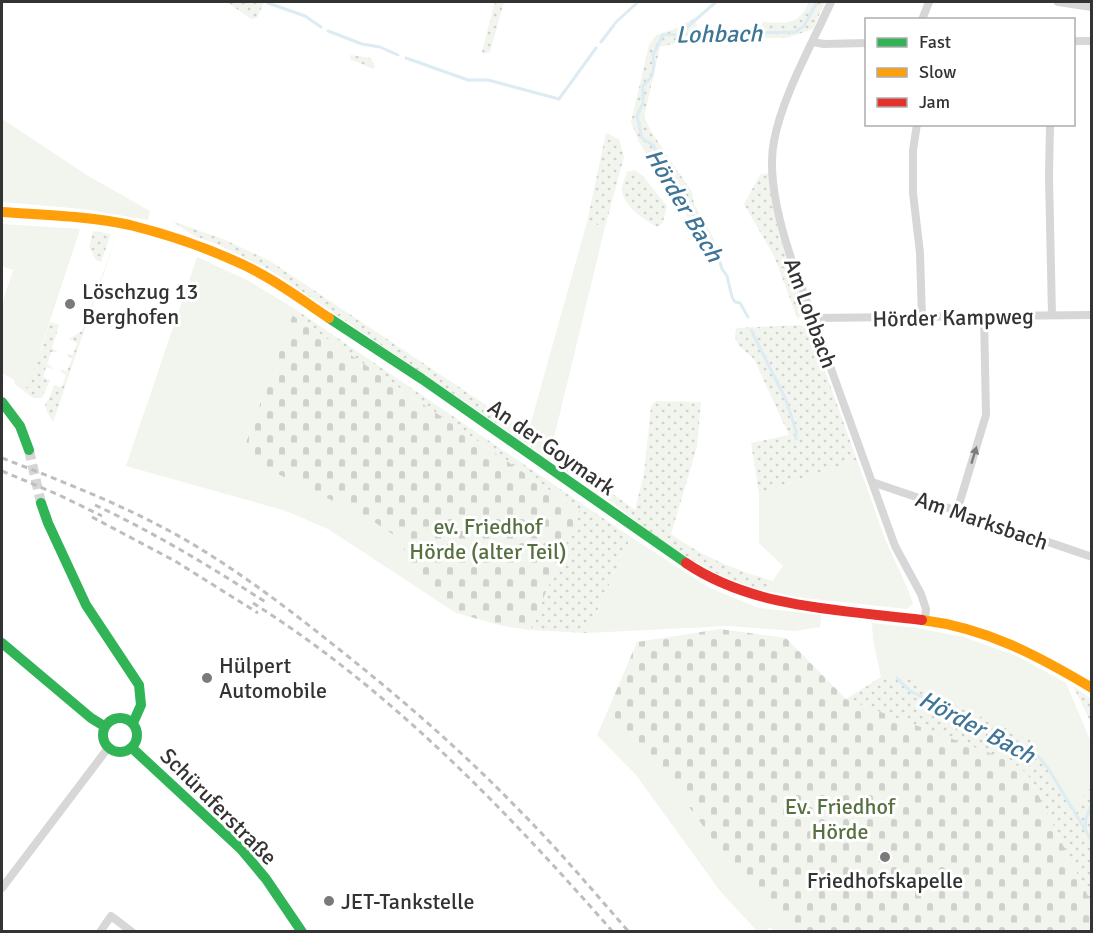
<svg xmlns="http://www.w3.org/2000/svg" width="1093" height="933" viewBox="0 0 1093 933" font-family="Signika,sans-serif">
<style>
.grass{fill:url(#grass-dots)}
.cemetery{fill:url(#cemetery-stones)}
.garden{fill:#f1f5ed}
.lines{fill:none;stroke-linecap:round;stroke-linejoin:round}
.stream{stroke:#ddebf3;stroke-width:3}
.secondary-tunnel{stroke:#d6d6d6;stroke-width:10;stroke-dasharray:10 5;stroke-linecap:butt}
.street{stroke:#d7d7d7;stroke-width:8}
.fast{stroke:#30b455;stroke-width:10}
.slow{stroke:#ff9f0a;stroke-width:10}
.jam{stroke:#e5322d;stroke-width:10}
.rail{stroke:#bebebe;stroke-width:3;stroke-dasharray:6 4.5;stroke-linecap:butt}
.oneway{fill:#7d7d7d}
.poi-dot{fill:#7a7a7a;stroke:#fff;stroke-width:2}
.labels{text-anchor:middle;stroke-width:6;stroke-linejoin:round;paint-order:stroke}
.poi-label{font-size:22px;fill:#333;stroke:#fff;text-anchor:start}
.street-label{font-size:22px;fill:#333;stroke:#fff}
.park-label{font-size:22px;fill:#56703f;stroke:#fff}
.water-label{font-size:24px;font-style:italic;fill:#3f7597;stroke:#fff}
</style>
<defs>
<pattern id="grass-dots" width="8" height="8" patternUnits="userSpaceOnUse" patternTransform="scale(1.5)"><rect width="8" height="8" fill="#f1f5ed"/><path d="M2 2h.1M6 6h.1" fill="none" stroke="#cfd2cc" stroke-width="1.8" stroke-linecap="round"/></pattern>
<pattern id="cemetery-stones" width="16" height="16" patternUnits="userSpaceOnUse" patternTransform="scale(1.5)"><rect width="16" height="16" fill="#f1f5ed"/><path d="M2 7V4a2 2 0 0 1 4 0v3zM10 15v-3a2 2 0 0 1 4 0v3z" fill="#cfd2cc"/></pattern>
</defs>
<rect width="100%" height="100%" fill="#fff"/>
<path class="grass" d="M227 2H264L257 18 251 19Z
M495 2H504L490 52 483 54 482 51Z
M809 2H825L813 29 787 38H761L762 22C787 23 797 27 809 2Z
M694 18 698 30 692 39 660 47 644 117 652 133 692 192 694 204 715 241 707 247 639 142 631 122 649 45 656 35 677 28Z
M350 55 371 58 375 67 373 69 350 59Z
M606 133 619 139 624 157 605 227 587 222Z
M635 170 643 176 667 206 663 222 658 227C645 221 623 206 622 190 622 184 625 178 627 172Z
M769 173 772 203 779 234 802 299V311L798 320 774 256 744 204 760 175Z
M172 221 223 239 270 261 528 433 635 510 644 473 651 406 656 401 701 402 697 447 671 534C702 557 736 570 773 581L766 591C710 578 655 538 611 501L272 271 219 245 194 236Z
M93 231 111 234 101 262 96 260 89 247Z
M117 234 53 422 47 412 45 404 50 397 54 385 62 387 66 375 60 371 61 370 67 371 72 359 66 354 73 355 77 343 69 339 82 331Z
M295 309 631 537 587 633 530 630 580 511 292 315Z
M50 322 59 325 52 348 58 352H51L47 364 53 368 52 369 46 367 43 377 50 380 42 398H33L15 384 13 374 21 348 40 353Z
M800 325 810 329 857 460 759 494 751 443 789 435 754 359 738 345 735 337 736 328Z
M908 676 920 689 1030 739 1074 806 1091 787V902L1030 778 904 723 846 699 881 677Z
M1073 686 1091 699V723Z"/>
<path class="cemetery" d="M292 315 580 511 530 630 503 626 456 613 403 555 241 456Z
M720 629 786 638 846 699 1003 758 1020 767 1030 778 1091 902V931H792L738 874 656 762 608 710 637 642Z"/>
<path class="garden" d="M2 119 90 177 150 211 148 220 83 209 2 202Z
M587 222 605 227 551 450 528 433Z
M2 224 80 229 28 388 2 373V304L13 270 2 266Z
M197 257 249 281 295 309 241 456 368 518 406 543 403 555 456 613 328 529 286 511 126 466Z
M857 460 885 539 909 592 913 604 907 609 804 598 766 591 783 566 759 543V494Z
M631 537 710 588 759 608 821 615 820 627 795 631 728 626 587 633Z
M872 623 917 628 963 637 1017 656 1066 683 1091 742V787L1074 807 1030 739 920 689 907 676 881 677 873 640Z
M608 710 656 762 738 874 792 931H774L770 927 766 931H757L720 891 636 775 597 735Z"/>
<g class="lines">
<path class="stream" d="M268 3 305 16 321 27
M615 23 638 2
M328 31 362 44 380 47 398 55
M679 34 716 2
M601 42 614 25
M406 58 468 80H488L559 99 596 48
M748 317 740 303 735 302 732 297 727 276 722 269 717 252 706 239 683 195 658 158 654 146 642 138 637 116 643 103V86L652 76 654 65 653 55 663 35 795 32 804 26 817 2
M751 330 786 400 796 431V439
M897 678 910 691 976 723 989 728 1025 746 1037 755 1048 768 1092 841
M1085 828 1086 818 1092 804"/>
<path class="secondary-tunnel" d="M29 450 41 503"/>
<path class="street" d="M831 2C812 44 782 97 774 141 767 176 780 225 791 258L895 546 921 594 926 609 925 619
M1058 2 1092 7
M922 20 929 2
M1074 41H1092
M813 42 824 44 866 43
M917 124 913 150V193L920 253 922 318
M1050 124 1049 177 1052 315
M814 318 1092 315
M872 482 1092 557
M957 511 986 415 984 316
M2 888 108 748
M100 932 111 916 132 932"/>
<path class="fast" d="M329 318 422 379 686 563
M2 402 20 426 29 450
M41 503 48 523 86 605 139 685 141 705 133 723
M2 643 91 718 104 726
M103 735a17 17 0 1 1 34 0a17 17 0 1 1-34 0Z
M132 748 241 849 266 879 302 932"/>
<path class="slow" d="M2 212C44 215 89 216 130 225 166 234 202 246 235 261 268 275 299 298 329 318
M922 620C986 628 1037 655 1092 688"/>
<path class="jam" d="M686 563C754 609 843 610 922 620"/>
<path class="rail" d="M2 458C64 482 126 506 184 539 239 571 290 610 340 650 403 700 463 752 519 810 558 849 593 891 629 932
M2 471 59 495 102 516
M95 505C155 533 211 567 267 603
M92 517 175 561 258 613
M253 603C392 691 505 809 613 932"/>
</g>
<defs><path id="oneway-solid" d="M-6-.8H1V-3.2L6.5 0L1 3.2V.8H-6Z" transform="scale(1.5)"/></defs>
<use class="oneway" href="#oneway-solid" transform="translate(974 455) rotate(-73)"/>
<g class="poi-dot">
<circle cx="70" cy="304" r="6"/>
<circle cx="207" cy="678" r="6"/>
<circle cx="885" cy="857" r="6"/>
<circle cx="329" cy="901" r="6"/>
</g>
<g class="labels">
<g class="poi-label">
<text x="82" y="299">Löschzug 13<tspan x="82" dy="25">Berghofen</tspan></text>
<text x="219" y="673">Hülpert<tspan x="219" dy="25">Automobile</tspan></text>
<text x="885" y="888" text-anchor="middle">Friedhofskapelle</text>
<text x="341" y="909">JET-Tankstelle</text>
</g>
<g class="street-label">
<text transform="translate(811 313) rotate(70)" y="8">Am Lohbach</text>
<text transform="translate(953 317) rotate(-1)" y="8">Hörder Kampweg</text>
<text transform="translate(552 447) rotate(35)" y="8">An der Goymark</text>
<text transform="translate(982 520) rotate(19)" y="8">Am Marksbach</text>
<text transform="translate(219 806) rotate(45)" y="8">Schüruferstraße</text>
</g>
<g class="park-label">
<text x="488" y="534">ev. Friedhof<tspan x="488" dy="25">Hörde (alter Teil)</tspan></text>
<text x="840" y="814">Ev. Friedhof<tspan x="840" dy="25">Hörde</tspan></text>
</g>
<g class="water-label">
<text transform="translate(719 34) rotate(-1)" y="8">Lohbach</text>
<text transform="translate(684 205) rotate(59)" y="8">Hörder Bach</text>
<text transform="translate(977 727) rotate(28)" y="8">Hörder Bach</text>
</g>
</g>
<rect width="1093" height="933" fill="none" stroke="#333333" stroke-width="6"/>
<rect x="865" y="18" width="210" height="108" fill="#ffffff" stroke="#adadad" stroke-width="1.5"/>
<rect x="877" y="38" width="30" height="9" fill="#30b455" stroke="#adadad" stroke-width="1.5"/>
<text x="919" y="48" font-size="18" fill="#333333">Fast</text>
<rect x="877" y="68" width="30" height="9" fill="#ff9f0a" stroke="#adadad" stroke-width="1.5"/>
<text x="919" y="78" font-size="18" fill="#333333">Slow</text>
<rect x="877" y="98" width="30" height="9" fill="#e5322d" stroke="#adadad" stroke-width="1.5"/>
<text x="919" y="108" font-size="18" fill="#333333">Jam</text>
</svg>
